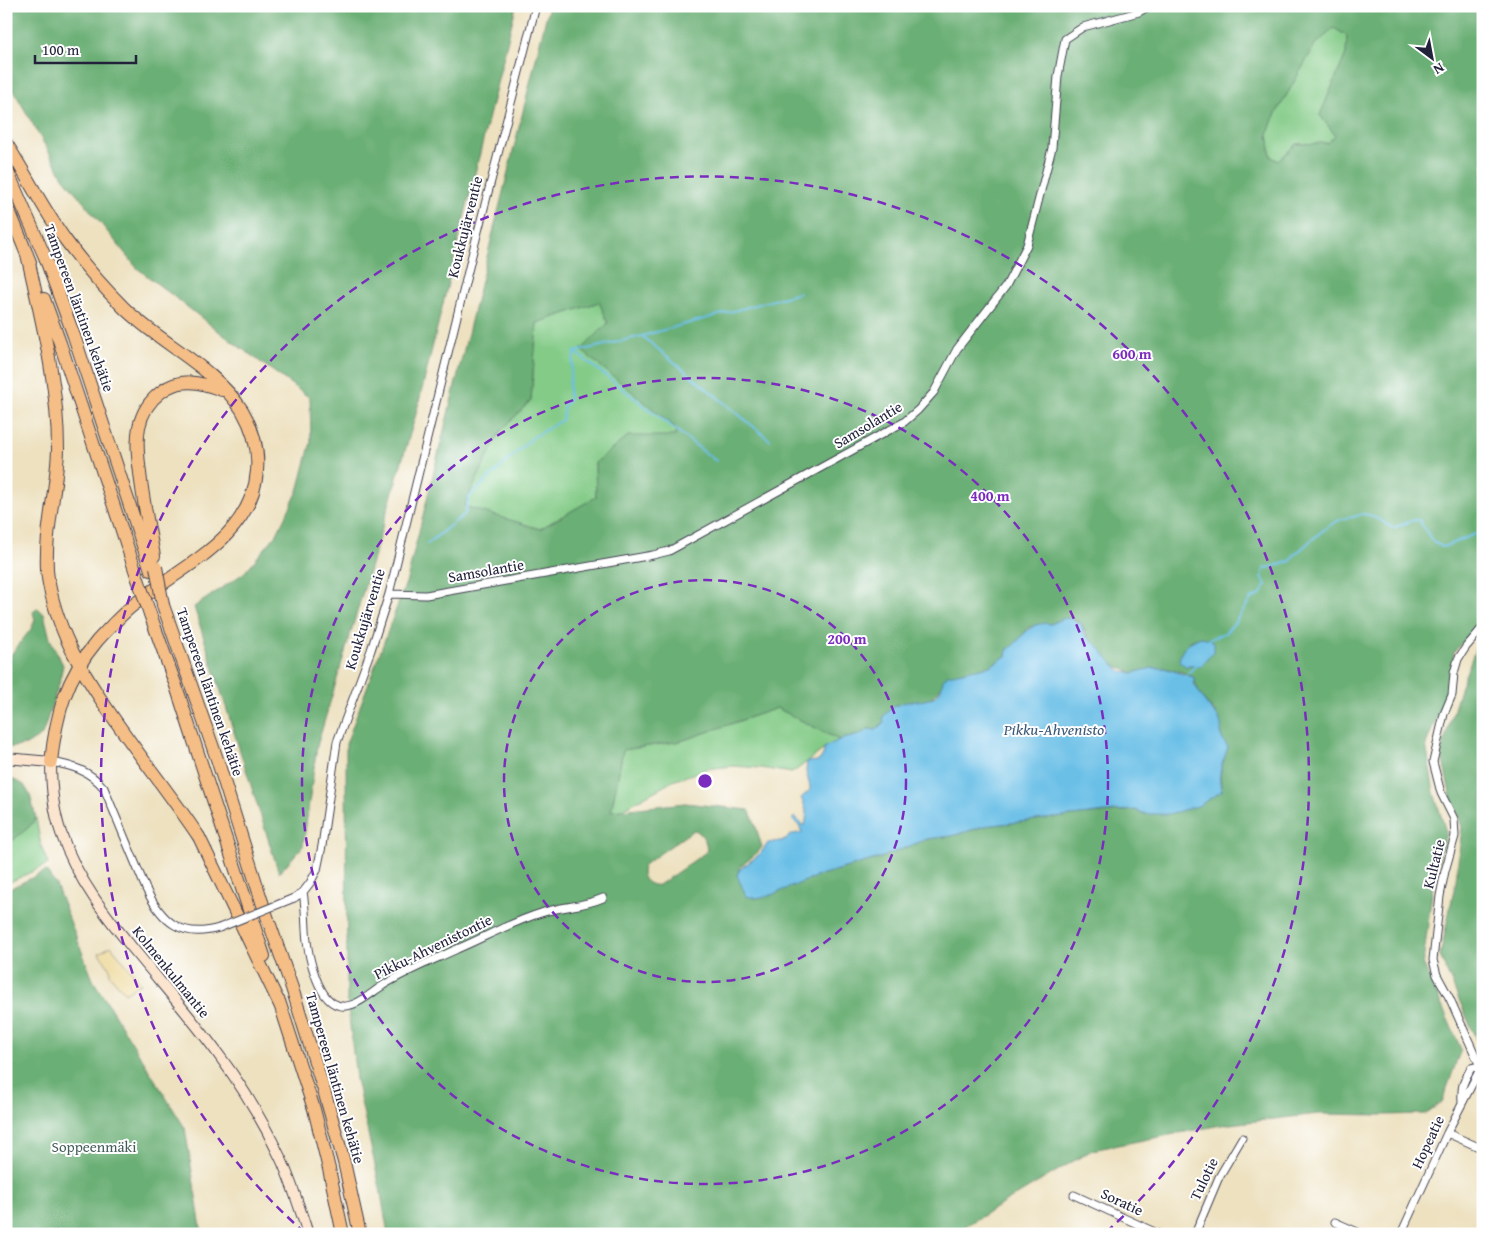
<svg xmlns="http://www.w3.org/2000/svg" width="1489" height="1240" viewBox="0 0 1489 1240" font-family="'Gentium Book Plus',serif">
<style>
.green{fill:#83cb87;stroke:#527661}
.forest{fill:#6aaf74;stroke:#466858;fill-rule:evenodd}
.sand{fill:#eeda9e;stroke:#887e6c}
.water{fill:#6bbfe7;stroke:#467091}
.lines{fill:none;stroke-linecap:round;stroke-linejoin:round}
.stream{stroke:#6bbfe7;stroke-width:2}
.street-casing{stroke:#403f4f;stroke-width:9}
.secondary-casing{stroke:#403f4f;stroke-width:12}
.highway-casing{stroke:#403f4f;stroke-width:14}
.street{stroke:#fff;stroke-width:7}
.secondary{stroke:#fbe5cf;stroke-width:10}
.highway{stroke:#f5be86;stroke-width:12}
.street-bridge-casing{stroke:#403f4f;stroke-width:9;stroke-linecap:butt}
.highway-bridge-casing{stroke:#403f4f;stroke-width:14;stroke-linecap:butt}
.street-bridge{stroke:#fff;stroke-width:7}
.highway-bridge{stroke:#f5be86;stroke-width:12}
.ring{fill:none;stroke:#7b2cbf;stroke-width:2.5;stroke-dasharray:9 6}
.labels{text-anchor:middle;stroke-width:4;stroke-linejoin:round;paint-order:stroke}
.street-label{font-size:15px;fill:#22223b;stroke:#fff}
.park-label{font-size:15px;fill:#445d56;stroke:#fff}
.water-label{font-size:16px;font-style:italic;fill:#3c5977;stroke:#fff}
.centre{fill:#7b2cbf;stroke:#fff;stroke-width:2.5}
.ring-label{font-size:15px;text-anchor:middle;font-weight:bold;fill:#7b2cbf;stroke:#fff;stroke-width:4;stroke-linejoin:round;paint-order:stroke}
</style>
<rect width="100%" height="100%" fill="#fff"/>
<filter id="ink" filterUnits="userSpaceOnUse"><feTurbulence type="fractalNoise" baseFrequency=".02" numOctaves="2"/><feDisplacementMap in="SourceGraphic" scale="10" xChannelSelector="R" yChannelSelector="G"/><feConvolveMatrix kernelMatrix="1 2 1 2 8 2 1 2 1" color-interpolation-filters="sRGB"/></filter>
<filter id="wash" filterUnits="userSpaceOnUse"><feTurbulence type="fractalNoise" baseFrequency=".0096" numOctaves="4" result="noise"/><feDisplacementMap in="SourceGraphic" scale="20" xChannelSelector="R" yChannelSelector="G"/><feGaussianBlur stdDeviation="1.12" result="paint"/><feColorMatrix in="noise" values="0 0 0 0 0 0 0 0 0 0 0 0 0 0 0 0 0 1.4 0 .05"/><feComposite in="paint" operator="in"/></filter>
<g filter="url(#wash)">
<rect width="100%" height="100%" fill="#ede1c0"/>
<path class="green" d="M1334 28 1347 36 1346 54 1320 115 1335 135 1328 143 1296 144 1279 161 1271 157 1268 134 1273 119 1315 45Z
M599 302 609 323 582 350 676 428 675 436 595 463 596 497 540 529 463 506 500 432 531 400 537 323Z
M777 708 839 740C822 749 808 762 792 773L760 768 733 766 706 769 673 781 619 811 611 812 623 750 681 741Z
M36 818 41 846 48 864 6 884V846L30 826Z"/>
<path class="forest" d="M6 6H516L416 414 317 746 303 846 279 873 194 607 244 573 277 534 298 491 311 442 310 398 230 340 137 268 63 177 6 77Z
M549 6H1483V618L1454 652 1448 690 1426 744 1434 793 1446 832 1433 884 1423 963 1461 1049 1442 1102 1425 1114 1384 1115 1318 1114 1221 1125 1092 1150 952 1234H388L380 1188 356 1079 347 999 346 744 407 580ZM1334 28 1347 36 1346 54 1320 115 1335 135 1328 143 1296 144 1278 161 1271 157 1268 134 1273 119 1315 45ZM599 302 608 323 581 350 676 428 675 436H628L595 463 596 497 540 529 464 506 500 432 531 400 537 323ZM1071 618 1081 623 1090 641 1114 665 1132 673 1152 668H1164L1182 672 1193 677 1200 695 1216 714 1220 722 1221 739 1228 747C1222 766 1218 770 1222 791L1145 814 1136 810 1078 815 984 826 952 836 927 839 880 858 820 875 769 895 755 898 737 875 740 867 758 852 762 847 754 821 749 810 685 803 611 811 623 750 681 741 777 708 839 740 860 735 869 729 876 730 884 722 896 705C915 701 933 705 942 684L970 671 990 666 1006 656 1007 650 1015 645 1029 627 1051 624 1061 619ZM1201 637 1214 651 1201 666H1185L1186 646 1190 641ZM695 830C702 833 709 845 706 852L659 885C647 887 637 875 645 864L692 831Z
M38 608 44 614 50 639 63 665 59 684 42 735 26 745 6 748V661L31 629 35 620 33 612Z
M1483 639V1048H1480L1440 956 1456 880 1462 827 1450 793 1441 752 1461 686 1477 645Z
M12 779 24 785 30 795 36 818 30 826 6 846V780Z
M46 871 56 885 93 980 185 1128 201 1228 205 1234H6V892L13 887Z"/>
<path class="sand" d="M111 946 141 983 125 993 110 975V969L99 953Z"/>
<path class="water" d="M1071 618 1077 623H1081L1084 633 1090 640 1096 644 1114 665 1122 672 1132 673 1152 668H1164L1193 677 1195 681 1194 684C1200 692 1203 701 1210 708 1213 713 1218 715 1220 721 1224 734 1216 733 1228 747 1223 763 1216 775 1222 791L1198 806 1169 814H1145L1136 810 1115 811 984 826 952 836 927 839 880 858 820 875 769 896 755 898 746 896 737 875 740 869 760 854 768 843 786 840 790 835 802 832 799 826 792 819 795 817 802 825H805C808 815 806 807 801 798L810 790V787L806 771 807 762 819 761 823 755 825 747 839 740 860 735 869 729 876 730 884 722 883 717C887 713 891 708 895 706 911 696 941 709 943 679L948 675 990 666 1006 656 1007 650C1024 639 1027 620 1051 624L1061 619Z
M1201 637 1210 639 1214 643V651L1201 666H1185L1179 661C1181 648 1189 641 1201 637Z"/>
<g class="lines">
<path class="stream" d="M642 336 770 440
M575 352 642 336 799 293
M575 352 716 461
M427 544 465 514 469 497 532 438 562 420 564 405 569 401C568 384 571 368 575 352
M1210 639 1225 633 1236 621 1251 599 1260 595 1266 585 1262 577 1264 569 1291 561 1294 555C1311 542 1332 517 1353 517 1357 517 1360 513 1364 514 1372 514 1386 524 1393 528L1414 520H1419L1433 542 1443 547 1483 531
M1187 675 1195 666"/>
</g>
</g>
<g filter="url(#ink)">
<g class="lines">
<defs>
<path id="street" d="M389 594 426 595 653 555 669 551 904 422 918 410 934 392 957 349 1006 286 1027 245 1052 148 1058 76 1065 39 1083 27 1139 12 1149 6
M51 762C73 766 89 770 104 788L146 889C162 922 182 939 219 928
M303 892C306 908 305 925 307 941 309 958 317 993 333 1003 349 1013 366 997 379 988 403 972 432 961 457 949 485 937 512 922 541 913 561 906 583 907 603 898
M294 898 303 892 310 883 317 870 322 846 337 742 371 650 389 594 473 251 536 6
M1462 1102C1461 1085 1463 1083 1471 1068L1480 1066 1450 999 1437 975 1433 960 1440 896 1445 871 1455 836 1454 819 1441 793 1433 762 1444 714 1452 695 1454 673 1458 659 1466 647 1483 627
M1447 1133 1483 1149
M1074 1195 1159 1234
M1335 1222 1362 1234
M1195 1234 1219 1177 1242 1138
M1401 1234 1447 1133 1482 1065"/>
<path id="secondary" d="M6 758 51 762C51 786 53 810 61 833 77 880 108 919 140 957 167 990 196 1023 221 1058 244 1089 264 1123 281 1159 292 1183 300 1209 308 1234"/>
<path id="highway" d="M6 143C27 176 44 211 67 242 84 265 104 288 124 308 161 344 213 366 242 410 253 429 259 449 257 471 252 540 177 568 131 607 119 617 108 629 97 641 66 678 56 714 51 762
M6 168 45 257 74 336 151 570
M6 203 30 262
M27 254C41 318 58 383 58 449 57 489 45 529 47 569 48 586 53 602 58 617 68 647 83 672 100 698 131 746 167 789 199 837L281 1007
M44 299 60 343 138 579
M154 556C149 529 143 501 140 473 138 458 136 442 139 427 142 413 149 401 161 392 180 377 200 382 222 390
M163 605 217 759 262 902 292 988 325 1094 344 1162 360 1234
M150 614 176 686 264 956
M279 1001 314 1109 329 1169 343 1234"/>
</defs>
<use href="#street" class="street-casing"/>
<use href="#secondary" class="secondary-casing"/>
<use href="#highway" class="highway-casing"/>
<use href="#street" class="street"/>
<use href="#secondary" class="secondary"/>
<use href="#highway" class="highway"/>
<defs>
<path id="street-bridge" d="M219 928 294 898"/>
<path id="highway-bridge" d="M156 567 163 605
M138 579 150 614"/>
</defs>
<use href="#street-bridge" class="street-bridge-casing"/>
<use href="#highway-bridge" class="highway-bridge-casing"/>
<use href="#street-bridge" class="street-bridge"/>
<use href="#highway-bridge" class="highway-bridge"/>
</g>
</g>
<g class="ring">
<circle cx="705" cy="781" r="201"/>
<circle cx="705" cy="781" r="403"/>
<path d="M305 1233A604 604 0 1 1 1105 1233"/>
</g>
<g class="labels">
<g class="street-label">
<text transform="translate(465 227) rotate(-76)" y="5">Koukkujärventie</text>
<text transform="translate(79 308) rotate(70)" y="5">Tampereen läntinen kehätie</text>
<text transform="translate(868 425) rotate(-31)" y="5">Samsolantie</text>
<text transform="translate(486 571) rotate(-10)" y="5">Samsolantie</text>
<text transform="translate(365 619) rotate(-73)" y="5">Koukkujärventie</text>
<text transform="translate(210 692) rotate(71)" y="5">Tampereen läntinen kehätie</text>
<text transform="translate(1434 864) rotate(-76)" y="5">Kultatie</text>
<text transform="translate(433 947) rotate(-26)" y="5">Pikku-Ahvenistontie</text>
<text transform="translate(171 972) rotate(51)" y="5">Kolmenkulmantie</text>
<text transform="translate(335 1078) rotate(74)" y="5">Tampereen läntinen kehätie</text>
<text transform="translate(1428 1142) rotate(-65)" y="5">Hopeatie</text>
<text transform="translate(1204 1179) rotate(-64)" y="5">Tulotie</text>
<text transform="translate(1122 1202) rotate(25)" y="5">Soratie</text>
</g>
<g class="park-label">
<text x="94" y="1152">Soppeenmäki</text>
</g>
<g class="water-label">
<text x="1054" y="735">Pikku-Ahvenisto</text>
</g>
</g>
<circle cx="705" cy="781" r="8" class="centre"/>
<g class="ring-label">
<text x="1132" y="359">600 m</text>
<text x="990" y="501">400 m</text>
<text x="847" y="644">200 m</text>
</g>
<rect width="1489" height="1240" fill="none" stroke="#fff" stroke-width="25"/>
<g transform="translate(1432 58) rotate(148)" stroke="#ffffff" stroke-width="4" paint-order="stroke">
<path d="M0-4L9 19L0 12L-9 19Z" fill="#22223b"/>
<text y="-8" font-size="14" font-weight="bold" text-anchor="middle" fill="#22223b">N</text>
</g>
<path d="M35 55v8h101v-8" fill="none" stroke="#22223b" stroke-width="2.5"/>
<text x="42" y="55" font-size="15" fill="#22223b" stroke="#ffffff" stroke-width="4" paint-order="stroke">100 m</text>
</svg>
